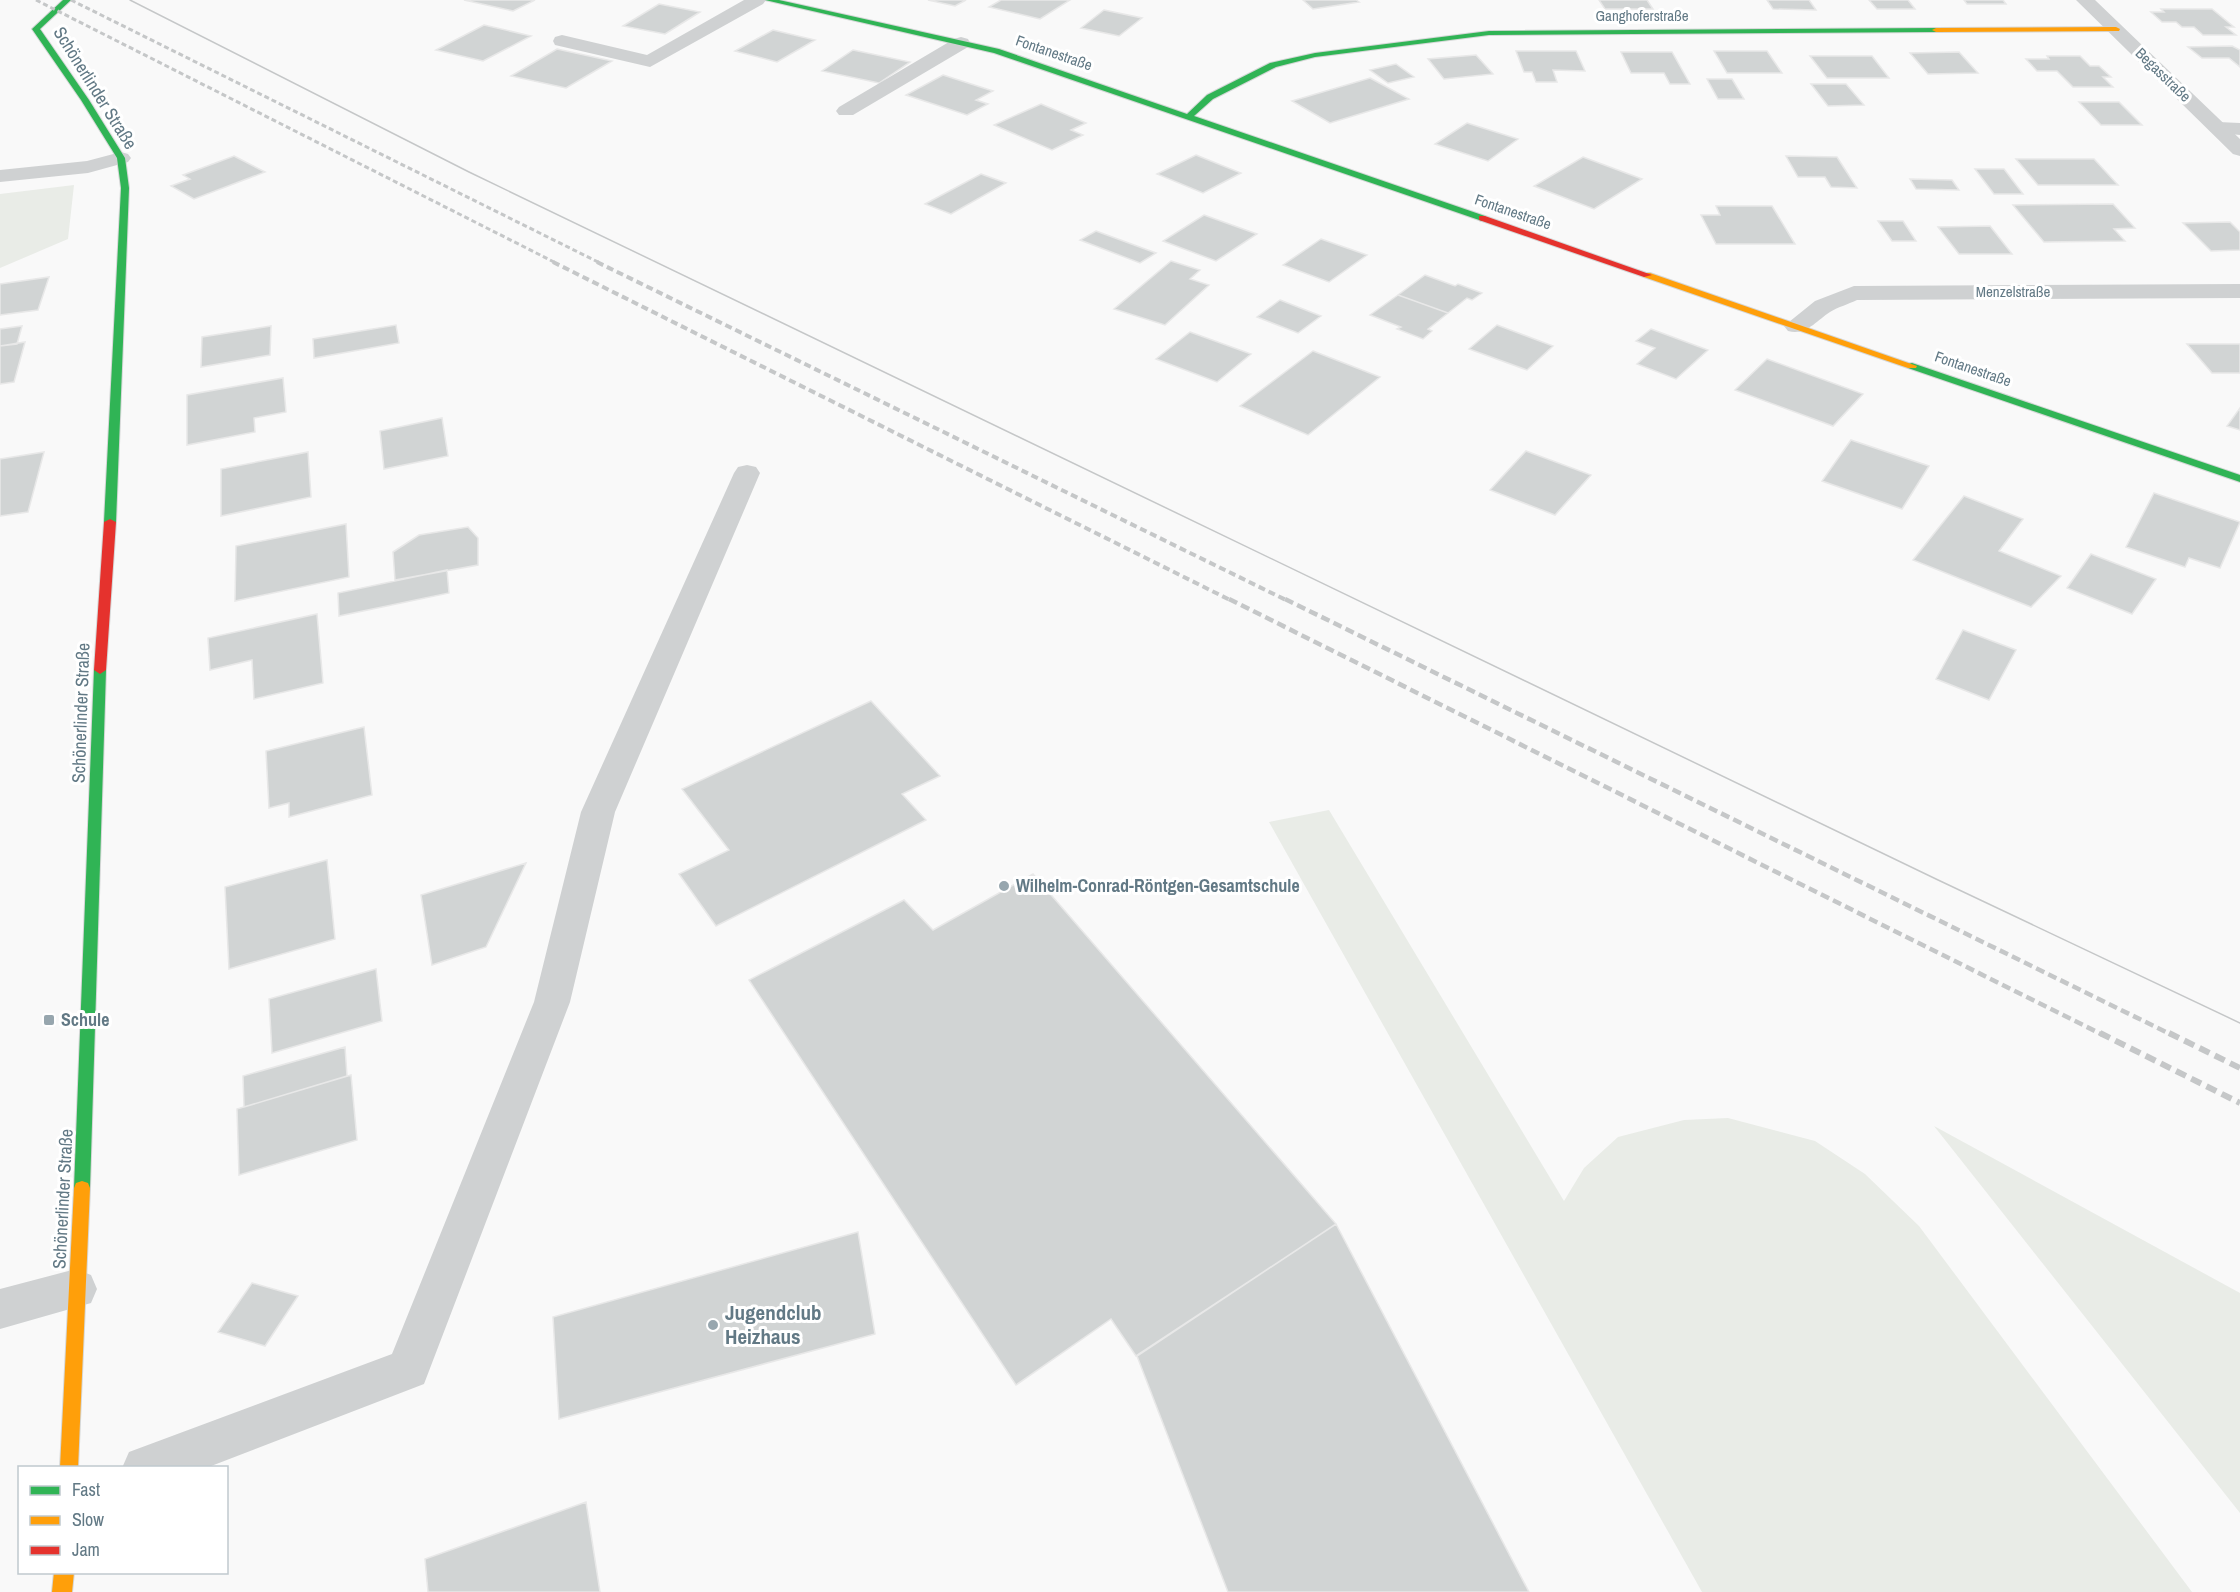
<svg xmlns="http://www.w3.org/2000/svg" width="2240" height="1592" viewBox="0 0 2240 1592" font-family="'Archivo Narrow',sans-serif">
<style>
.green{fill:#e9ece7}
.building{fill:#d1d4d4;stroke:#e8e8e8;stroke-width:1.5}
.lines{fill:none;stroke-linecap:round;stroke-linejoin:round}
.fast-casing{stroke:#d5d7d7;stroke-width:2}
.slow-casing{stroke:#d5d7d7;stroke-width:2}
.jam-casing{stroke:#d5d7d7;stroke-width:2}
.lane{fill:#cfd1d2;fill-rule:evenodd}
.street{fill:#cfd1d2;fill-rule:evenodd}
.fast{fill:#30b455;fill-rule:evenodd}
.slow{fill:#ff9f0a;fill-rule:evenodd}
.jam{fill:#e5322d;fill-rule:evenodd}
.tram{stroke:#c5c7c8;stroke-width:1.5}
.rail-far3{stroke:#c5c7c8;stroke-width:3;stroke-dasharray:5 3;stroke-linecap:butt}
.rail-far2{stroke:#c5c7c8;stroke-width:4;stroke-dasharray:7 4;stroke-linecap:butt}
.rail-far1{stroke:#c5c7c8;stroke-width:4.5;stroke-dasharray:9 4.5;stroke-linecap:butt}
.rail{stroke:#c5c7c8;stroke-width:6;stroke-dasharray:11 6;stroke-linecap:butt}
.poi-dot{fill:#97a6ae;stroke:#fff;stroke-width:2}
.labels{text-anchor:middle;stroke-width:6;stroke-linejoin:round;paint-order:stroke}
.far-street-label{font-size:15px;fill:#627985;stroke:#fff}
.street-label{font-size:18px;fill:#627985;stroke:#fff}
.poi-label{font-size:18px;font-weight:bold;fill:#627985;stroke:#fff;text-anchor:start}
.near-poi-label{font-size:21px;font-weight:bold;fill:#627985;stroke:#fff;text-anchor:start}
</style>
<rect width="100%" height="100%" fill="#f9f9f9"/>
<path class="green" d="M74 185 68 239 0 268V194Z
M1329 810 1564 1201 1584 1168 1618 1137 1684 1120 1728 1118 1815 1141 1865 1174 1919 1226 2192 1592H1702L1269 822Z
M1934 1126 2240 1293V1513Z"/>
<path class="building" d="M464 0H535L513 11Z
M928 0H966L955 6Z
M1001 0H1070L1040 19 989 7Z
M1303 0H1356L1359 2 1313 9Z
M1599 0H1647L1653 9H1605Z
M1767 0H1809L1816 10 1773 9Z
M1869 0H1908L1915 9H1877Z
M1964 0H2003L2006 4H1967Z
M659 4 700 12 665 34 623 26Z
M2161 9H2212L2234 27H2226L2236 35H2203L2194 27H2182L2176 22H2162L2151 12H2164Z
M1104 10 1142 18 1119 36 1081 28Z
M484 25 531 36 483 61 436 50Z
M773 30 815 40 777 62 735 51Z
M2232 46 2240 50V67L2229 58H2202L2188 47Z
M557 49 612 61 566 88 511 76Z
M853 50 910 62 879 83 822 71Z
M1516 51H1576L1585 71 1553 70 1557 82H1536L1532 72H1524Z
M1714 51H1767L1782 73H1727Z
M1621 52H1672L1690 84H1670L1664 73H1631Z
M1959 52 1978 73 1928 74 1910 53Z
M1476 55 1493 74 1444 79 1428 59Z
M1810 56H1872L1889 78H1827Z
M2047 56H2080L2090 66H2099L2111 77H2103L2113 87H2073L2057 71H2037L2026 59H2049Z
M1396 64 1414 77 1388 83 1370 70Z
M943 75 993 91 976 100 988 104 967 115 906 95Z
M1370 78 1409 99 1330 123 1292 101Z
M1707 79H1732L1744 99H1718Z
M1811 84H1846L1864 105 1828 106Z
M2079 102H2119L2142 125H2101Z
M1041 104 1086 123 1071 130 1083 135 1052 150 994 125Z
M1467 123 1518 139 1488 161 1435 144Z
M1196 155 1241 173 1203 193 1157 174Z
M234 156 265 172 194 199 171 186 190 179 183 175Z
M1786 156 1837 157 1857 188 1831 187 1825 177H1798Z
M1583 157 1642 179 1594 209 1534 186Z
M2016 159H2094L2118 185H2038Z
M1975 169H2004L2023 194H1994Z
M981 174 1006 183 951 214 925 204Z
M1910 179 1952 180 1959 190 1916 189Z
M2113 204 2135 228 2114 229 2125 241 2044 242 2013 205Z
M1716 206H1772L1795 244H1716L1701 215H1720Z
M1204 215 1257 234 1216 261 1163 241Z
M1878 221H1903L1916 241H1892Z
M2230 222 2240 232V250L2211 251 2183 223Z
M1990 226 2012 254H1959L1938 227Z
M1096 231 1156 253 1140 263 1080 240Z
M1321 239 1367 255 1329 282 1283 265Z
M1171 261 1200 270 1190 279 1209 285 1165 325 1114 309Z
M1425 275 1455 286 1458 284 1482 293 1472 300 1467 298 1448 313 1398 295Z
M49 277 38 310 0 315V284Z
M1398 295 1448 313 1428 329 1432 331 1423 339 1397 329 1401 327 1370 315Z
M1280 300 1321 316 1298 333 1257 317Z
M396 325 399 343 314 358 313 339Z
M1497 325 1553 346 1527 370 1469 349Z
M22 326 17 344 0 346V329Z
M271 326 270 355 201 367 202 337Z
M1651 329 1708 350 1676 379 1637 364 1655 348 1636 341Z
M1190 332 1251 354 1217 382 1156 359Z
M25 342 14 382 0 384V346Z
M2187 344H2240V373H2212Z
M1313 351 1380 377 1308 435 1240 406Z
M1767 359 1863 394 1833 426 1735 390Z
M283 378 286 412 254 418 255 432 187 445V395Z
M2240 408V430L2227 426Z
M442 418 448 456 384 469 380 431Z
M1851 440 1929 466 1902 509 1822 481Z
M1526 451 1591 475 1555 515 1490 490Z
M44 452 28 512 0 516V459Z
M308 452 311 497 221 516V469Z
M2154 493 2240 522 2220 568 2189 558 2185 567 2126 547Z
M1964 496 2023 519 1999 551 2061 576 2031 607 1913 560Z
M346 524 349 577 235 601 236 546Z
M468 527 478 538V565L395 580 393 552 419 535Z
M2091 554 2156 579 2132 614 2067 588Z
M447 570 449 593 339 616 338 593Z
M317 614 323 683 254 699 252 660 210 670 208 638Z
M1963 630 2016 650 1989 700 1936 679Z
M871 701 940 776 902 794 926 820 716 926 679 874 729 850 682 789Z
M364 727 372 795 289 817V803L269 808 266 751Z
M327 860 335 939 229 969 225 887Z
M526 863 486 947 432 965 421 895Z
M1033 874 1336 1224 1136 1356 1111 1319 1016 1385 749 980 904 900 933 930Z
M376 969 382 1021 272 1053 269 999Z
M345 1047 347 1076 244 1107 243 1076Z
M351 1075 357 1140 239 1175 237 1109Z
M1336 1224 1529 1592H1228L1137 1356Z
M858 1232 875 1334 559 1419 553 1317Z
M252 1283 298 1296 265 1346 218 1332Z
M586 1502 600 1592H428L425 1559Z"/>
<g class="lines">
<defs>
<path id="fast" d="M63 0H71L40 29 89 100 125 158 129 188 116 522 110 525 104 522 121 188 117 158 81 100 32 29Z
M765 0H779L999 49 1187 114 1207 95 1270 63 1315 53 1489 31 1936 28 1940 30 1936 32 1489 35 1315 57 1276 67 1213 99 1194 116 1485 216 1486 218 1482 221 994 53Z
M1912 363 2240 475V482L1908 368V364Z
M100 666 106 670 90 1188 88 1193 82 1195 76 1193 74 1188 94 670Z"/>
<path id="slow" d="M2116 27 2120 29 2119 31 1936 32 1932 30 1936 28Z
M1644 273H1650L1917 366 1916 368H1908L1644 277Z
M82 1181 88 1183 90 1188 78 1468H60L74 1188 76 1183Z
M54 1572H74L72 1592H52Z"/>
<path id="jam" d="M1479 216H1485L1652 275 1644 277 1479 220Z
M110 519 116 522 106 670 100 674 94 670 104 522Z"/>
</defs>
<use href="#fast" class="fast-casing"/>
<use href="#slow" class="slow-casing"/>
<use href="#jam" class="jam-casing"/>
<path class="lane" d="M744 0H766L763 4 650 67 555 45 553 41 555 37 562 35 647 55Z
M961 37 968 39 970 43 968 47 853 115H839L836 111 839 107 954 39Z
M2218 122 2240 123V135L2211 132 2208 128 2211 124Z
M747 465 756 467 760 473 615 812 570 1002 424 1384 206 1468H122L129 1452 392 1354 534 1002 581 812 734 473 738 467Z"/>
<path class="street" d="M2076 0H2095L2240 139V156L2233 154Z
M121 152 128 154 131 158 128 162 88 173 0 182V170L87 161Z
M2240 284V298L1857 300C1849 304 1838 307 1830 312 1816 321 1806 336 1788 331L1784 326 1815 301 1854 286Z
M76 1269 91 1275 97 1289 91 1303 0 1329V1289Z"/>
<use href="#fast" class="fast"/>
<use href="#slow" class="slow"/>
<use href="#jam" class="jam"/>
<path class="tram" d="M130 0 469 172 1936 879 2240 1023"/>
<path class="rail-far3" d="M36 0 556 263
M71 0 600 263"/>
<path class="rail-far2" d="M553 262 1232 601
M597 262 1288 601"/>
<path class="rail-far1" d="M1229 599 2103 1035
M1285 599 2172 1035"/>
<path class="rail" d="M2100 1033 2240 1103
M2169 1033 2240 1068"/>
</g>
<g class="poi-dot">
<circle cx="1004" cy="886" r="6"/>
<rect x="43" y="1014" width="12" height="12" rx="3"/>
<circle cx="713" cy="1325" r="6"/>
</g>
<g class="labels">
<g class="far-street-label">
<text x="1642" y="21">Ganghoferstraße</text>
<text transform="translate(1054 53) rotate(19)" y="5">Fontanestraße</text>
<text transform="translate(2163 75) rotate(44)" y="5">Begasstraße</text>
<text transform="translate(1513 212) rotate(19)" y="5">Fontanestraße</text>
<text x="2013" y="297">Menzelstraße</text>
<text transform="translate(1973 369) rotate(19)" y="5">Fontanestraße</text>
</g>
<g class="street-label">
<text transform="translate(95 88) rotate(58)" y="6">Schönerlinder Straße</text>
<text transform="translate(81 713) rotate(-88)" y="6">Schönerlinder Straße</text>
<text transform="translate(63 1199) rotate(-87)" y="6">Schönerlinder Straße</text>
</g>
<g class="poi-label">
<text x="1016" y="892">Wilhelm-Conrad-Röntgen-Gesamtschule</text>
<text x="61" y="1026">Schule</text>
</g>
<g class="near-poi-label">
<text x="725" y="1320">Jugendclub<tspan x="725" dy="24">Heizhaus</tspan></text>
</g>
</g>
<rect x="18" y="1466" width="210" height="108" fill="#ffffff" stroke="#c0c9ce" stroke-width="1.5"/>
<rect x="30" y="1486" width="30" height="9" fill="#30b455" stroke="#c0c9ce" stroke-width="1.5"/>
<text x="72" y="1496" font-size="18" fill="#627985">Fast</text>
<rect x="30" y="1516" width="30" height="9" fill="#ff9f0a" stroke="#c0c9ce" stroke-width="1.5"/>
<text x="72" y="1526" font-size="18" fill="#627985">Slow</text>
<rect x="30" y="1546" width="30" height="9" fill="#e5322d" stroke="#c0c9ce" stroke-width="1.5"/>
<text x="72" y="1556" font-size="18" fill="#627985">Jam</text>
</svg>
